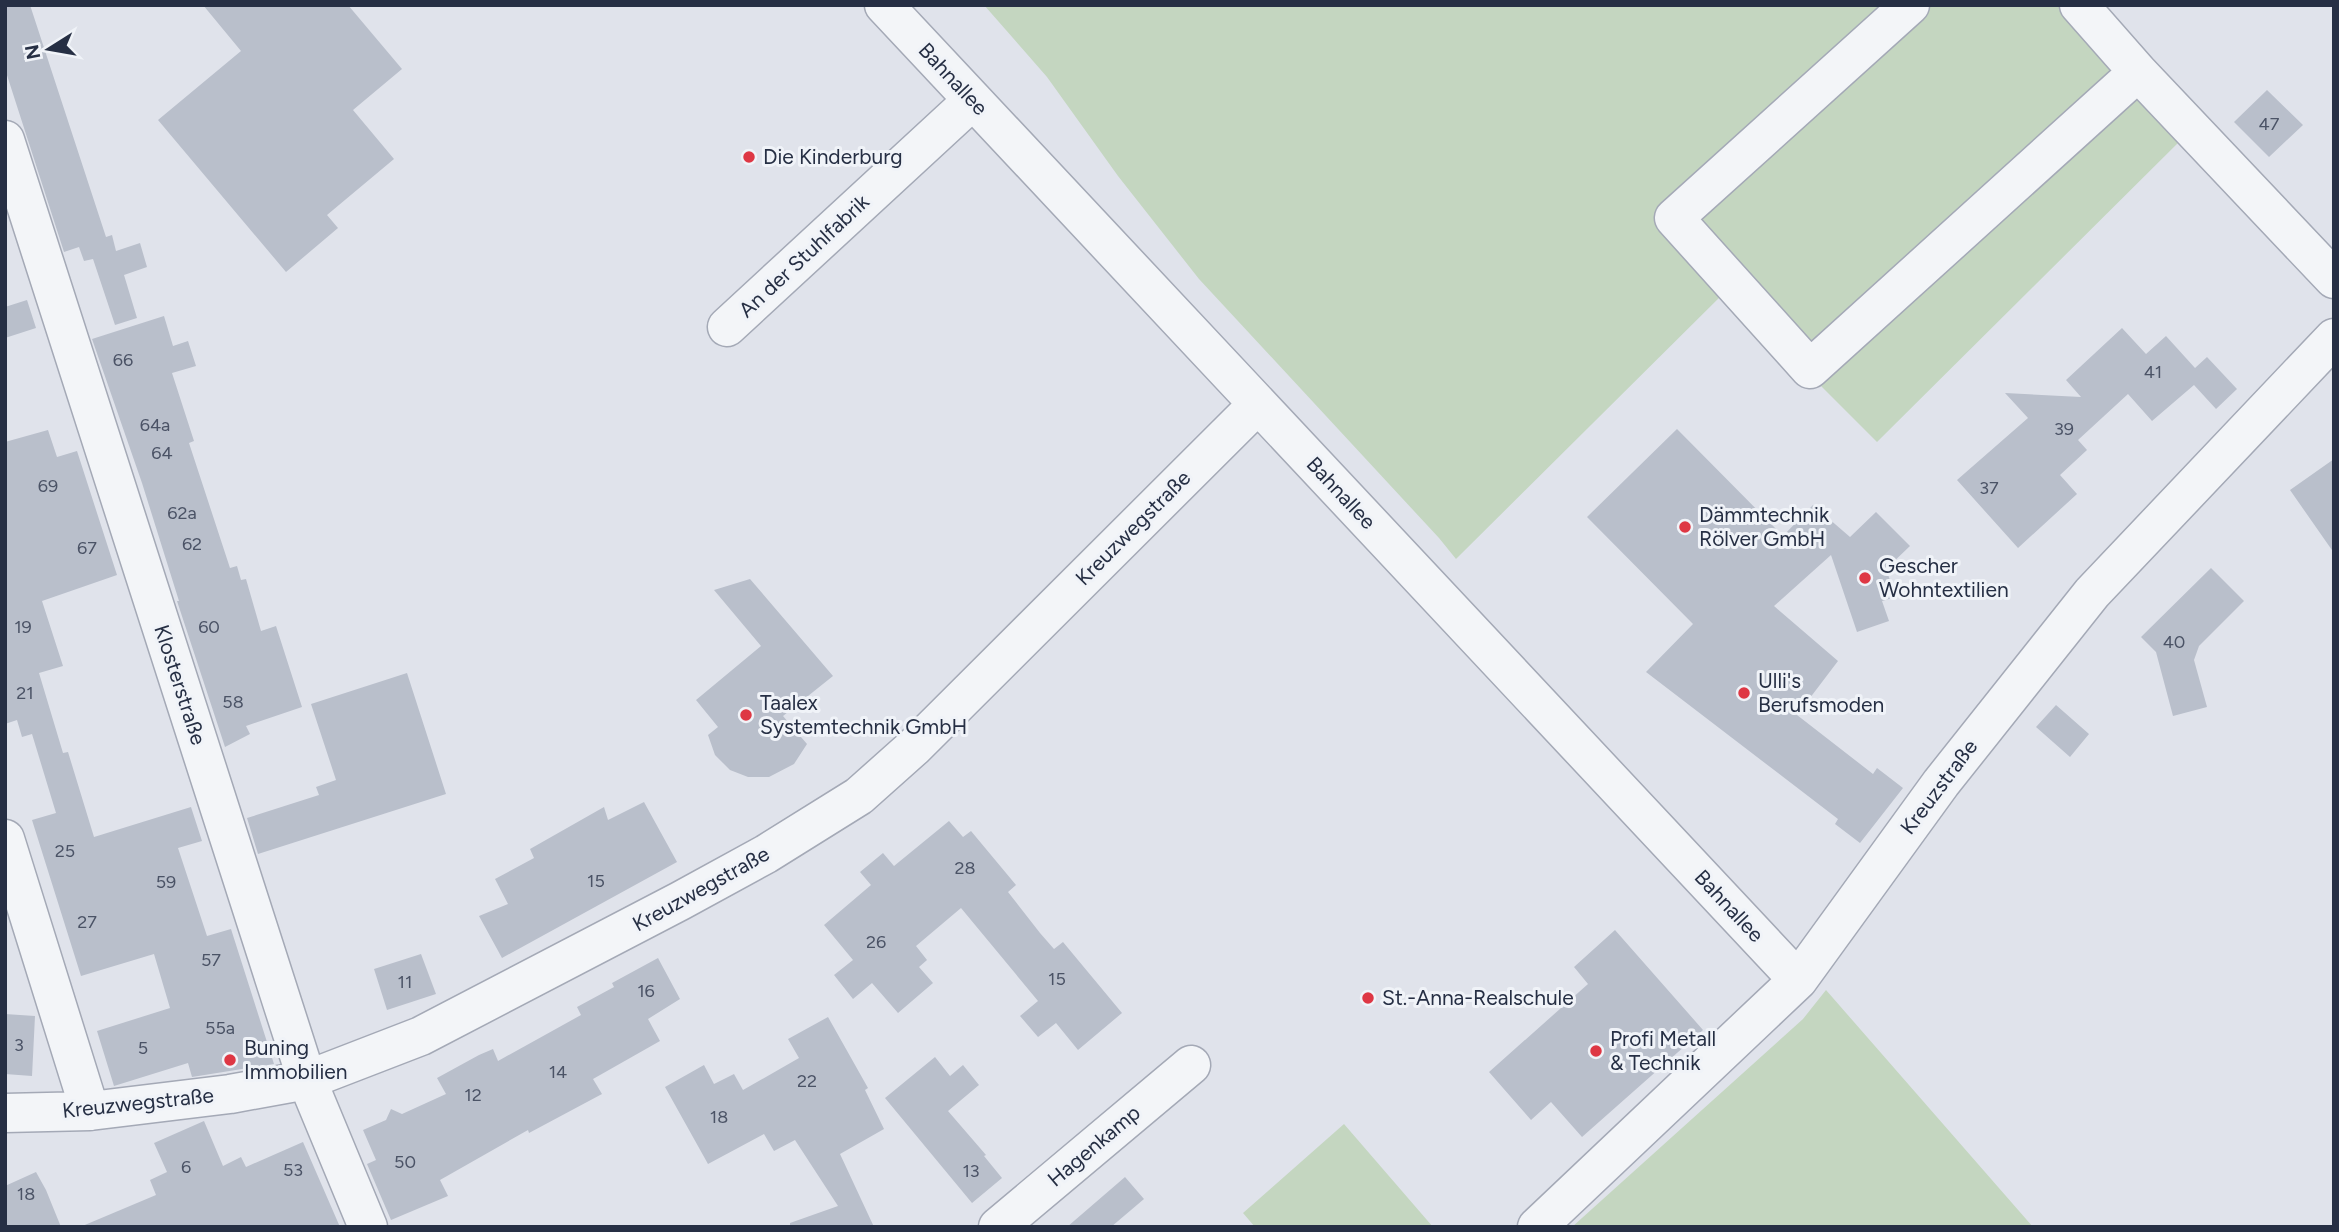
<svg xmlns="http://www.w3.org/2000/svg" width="2339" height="1232" viewBox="0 0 2339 1232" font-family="Figtree,sans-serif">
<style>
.green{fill:#c4d6c0}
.building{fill:#b9bfcb}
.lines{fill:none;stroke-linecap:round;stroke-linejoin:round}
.minor-casing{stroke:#a4a9b6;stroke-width:41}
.minor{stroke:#f3f5f8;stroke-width:38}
.poi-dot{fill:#de3744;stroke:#f0f3f8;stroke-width:2.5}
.labels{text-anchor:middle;stroke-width:6;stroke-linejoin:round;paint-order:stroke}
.number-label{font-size:18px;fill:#4b5366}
.street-label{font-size:21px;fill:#262f44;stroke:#f0f3f8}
.poi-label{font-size:21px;fill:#262f44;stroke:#f0f3f8;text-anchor:start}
</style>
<rect width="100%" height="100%" fill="#e0e3eb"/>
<path class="green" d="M984 5H2064L2183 138 1877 442 1726 291 1456 559 1439 538 1199 279 1118 176 1047 77Z
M1826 990 2033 1227H1572L1803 1019Z
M1344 1124 1433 1227H1255L1243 1213Z"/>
<path class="building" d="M5 5H30L106 237 112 235 116 251 140 243 147 267 124 275 137 318 115 325 93 259 84 261 79 247 64 252 5 69Z
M203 5H348L402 69 353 110 394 159 327 215 338 228 286 272 158 120 241 51Z
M2267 90 2303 125 2269 157 2234 122Z
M27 300 36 328 5 338V307Z
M164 316 173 346 188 341 196 366 172 373 194 441 189 443 230 568 237 566 241 580 246 579 261 631 276 626 302 707 246 726 250 734 225 747 177 601H179L142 483 92 339Z
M2122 328 2146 354 2166 336 2195 368 2207 357 2237 389 2216 409 2194 385 2152 421 2128 394 2078 440 2087 450 2060 475 2077 494 2018 548 1957 480 2028 418 2005 393 2081 397 2066 380Z
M1677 429 1783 536 1813 505 1850 537 1876 512 1910 546 1886 569 1896 597 1882 601 1889 621 1857 632 1831 555 1774 606 1838 661 1797 715 1873 774 1877 768 1903 788 1860 843 1835 824 1838 819 1646 672 1693 624 1587 517Z
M48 430 57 457 77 451 117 575 42 601 63 666 39 673 63 753 68 752 94 837 191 807 202 841 178 848 207 936 231 929 274 1064 192 1077 188 1063 114 1086 97 1031 170 1008 154 954 81 976 32 820 56 813 32 734 22 737 17 720 5 724V442Z
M2334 459V553L2290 490Z
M2211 568 2244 601 2199 646 2194 660 2207 707 2173 716 2156 652 2141 637Z
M750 579 833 676 783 716 807 744 794 764 769 777H748L730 770 715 755 708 735 718 727 696 700 761 646 714 590Z
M407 673 446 794 258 854 247 818 319 795 316 787 336 780 311 704Z
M2056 705 2089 734 2070 757 2036 727Z
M644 802 677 862 502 958 479 916 508 904 495 879 534 858 530 849 604 807 608 820Z
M949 821 963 837 971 831 1016 885 1008 892 1040 933 1054 949 1063 942 1122 1013 1078 1050 1056 1023 1038 1037 1020 1016 1038 1001 961 908 916 946 927 960 919 967 933 983 898 1013 872 983 853 999 834 975 853 960 824 925 871 885 860 872 883 853 894 866Z
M1615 930 1703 1030 1582 1137 1551 1102 1531 1120 1489 1072 1588 984 1574 967Z
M421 954 436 994 387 1010 374 969Z
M658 958 680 999 648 1019 660 1041 593 1079 602 1094 529 1133 528 1130 440 1180 448 1196 391 1220 367 1164 376 1160 363 1130 386 1120 391 1109 402 1114 446 1094 437 1078 479 1055 493 1049 498 1061 581 1015 577 1007 614 987 612 983Z
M5 1014 35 1016 32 1076 5 1074Z
M828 1017 868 1088 865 1090 884 1129 840 1154 874 1227H790V1223L838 1206 795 1140 774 1151 764 1134 708 1164 665 1087 704 1065 714 1084 734 1074 743 1090 799 1058 788 1039Z
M935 1057 950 1076 963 1065 979 1085 948 1111 986 1155 984 1156 1002 1178 972 1203 885 1098Z
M204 1121 223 1166 241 1157 246 1167 303 1142 340 1227H80L156 1195 150 1180 167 1172 154 1143Z
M36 1172 46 1190 61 1227H5V1186Z
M1125 1177 1144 1199 1111 1227H1067Z"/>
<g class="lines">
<defs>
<path id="minor" d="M884 5 1798 980
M1910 5 1674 218 1810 369 2138 72
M2079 5 2138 72 2334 279
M5 140 307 1080 368 1227
M727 327 973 100
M5 839 90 1111
M5 1113 90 1111 230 1094 307 1080 421 1036 680 901 766 854 859 796 914 747 1258 404
M998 1227 1191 1065
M1537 1227 1798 980 1941 783 2092 593 2334 338"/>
</defs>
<use href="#minor" class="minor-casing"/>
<use href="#minor" class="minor"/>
</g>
<g class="poi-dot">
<circle cx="749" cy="157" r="7"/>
<circle cx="1685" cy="527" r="7"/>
<circle cx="1865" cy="578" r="7"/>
<circle cx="1744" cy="693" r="7"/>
<circle cx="746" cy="715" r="7"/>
<circle cx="1368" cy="998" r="7"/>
<circle cx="1596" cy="1051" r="7"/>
<circle cx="230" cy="1060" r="7"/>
</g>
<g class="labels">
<g class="number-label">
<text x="2269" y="130">47</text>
<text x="123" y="366">66</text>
<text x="2153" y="378">41</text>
<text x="155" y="431">64a</text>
<text x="2064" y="435">39</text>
<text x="162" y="459">64</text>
<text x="48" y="492">69</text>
<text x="1989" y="494">37</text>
<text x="182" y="519">62a</text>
<text x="192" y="550">62</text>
<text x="87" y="554">67</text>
<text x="23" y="633">19</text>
<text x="209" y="633">60</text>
<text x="2174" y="648">40</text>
<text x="25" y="699">21</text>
<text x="233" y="708">58</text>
<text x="65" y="857">25</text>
<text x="965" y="874">28</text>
<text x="596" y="887">15</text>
<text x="166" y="888">59</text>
<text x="87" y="928">27</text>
<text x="876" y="948">26</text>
<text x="211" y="966">57</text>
<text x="1057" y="985">15</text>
<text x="405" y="988">11</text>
<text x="646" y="997">16</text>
<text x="220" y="1034">55a</text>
<text x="19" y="1051">3</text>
<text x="143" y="1054">5</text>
<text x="558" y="1078">14</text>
<text x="807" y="1087">22</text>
<text x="473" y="1101">12</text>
<text x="719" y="1123">18</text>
<text x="405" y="1168">50</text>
<text x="186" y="1173">6</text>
<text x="293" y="1176">53</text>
<text x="971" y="1177">13</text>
<text x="26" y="1200">18</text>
</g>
<g class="street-label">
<text transform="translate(953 79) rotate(47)" y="7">Bahnallee</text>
<text transform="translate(804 256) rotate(-43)" y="7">An der Stuhlfabrik</text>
<text transform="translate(1341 493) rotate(47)" y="7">Bahnallee</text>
<text transform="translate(1133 528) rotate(-45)" y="7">Kreuzwegstraße</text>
<text transform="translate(180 685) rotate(72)" y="7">Klosterstraße</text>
<text transform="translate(1939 787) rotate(-53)" y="7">Kreuzstraße</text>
<text transform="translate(701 889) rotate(-29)" y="7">Kreuzwegstraße</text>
<text transform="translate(1729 906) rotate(47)" y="7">Bahnallee</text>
<text transform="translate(138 1103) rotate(-6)" y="7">Kreuzwegstraße</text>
<text transform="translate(1094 1146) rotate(-40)" y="7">Hagenkamp</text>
</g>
<g class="poi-label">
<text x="763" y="164">Die Kinderburg</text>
<text x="1699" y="522">Dämmtechnik<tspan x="1699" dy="24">Rölver GmbH</tspan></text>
<text x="1879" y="573">Gescher<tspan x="1879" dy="24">Wohntextilien</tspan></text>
<text x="1758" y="688">Ulli's<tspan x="1758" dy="24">Berufsmoden</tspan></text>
<text x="760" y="710">Taalex<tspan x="760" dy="24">Systemtechnik GmbH</tspan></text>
<text x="1382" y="1005">St.-Anna-Realschule</text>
<text x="1610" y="1046">Profi Metall<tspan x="1610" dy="24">&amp; Technik</tspan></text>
<text x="244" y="1055">Buning<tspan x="244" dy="24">Immobilien</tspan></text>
</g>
</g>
<rect width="2339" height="1232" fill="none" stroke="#262f44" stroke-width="14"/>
<g transform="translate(49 49) rotate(259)" stroke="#f0f3f8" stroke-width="5" paint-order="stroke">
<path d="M0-5L12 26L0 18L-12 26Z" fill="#262f44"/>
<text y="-10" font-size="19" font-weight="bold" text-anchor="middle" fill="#262f44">N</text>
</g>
</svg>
